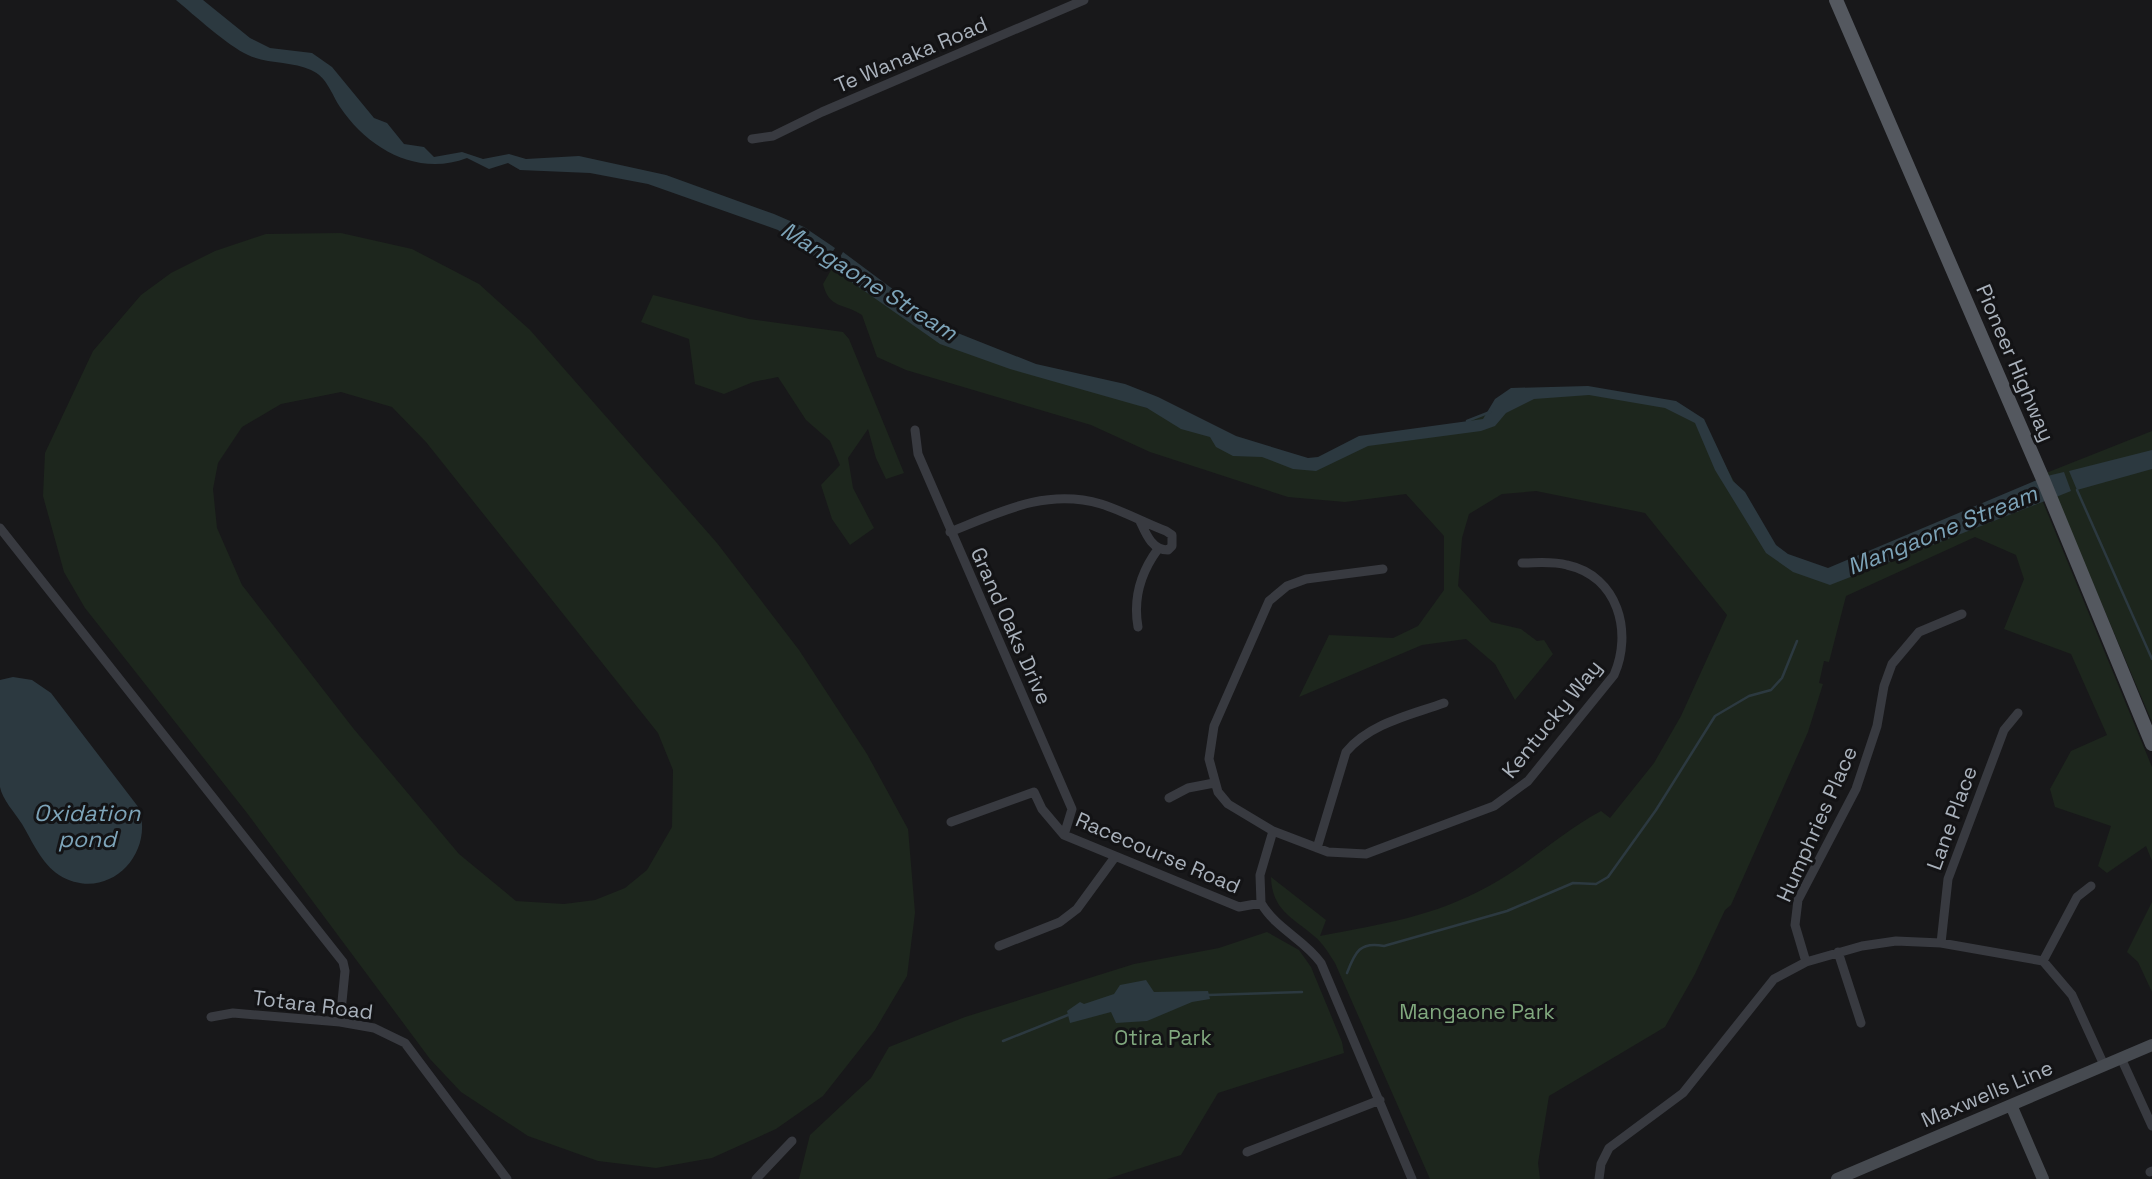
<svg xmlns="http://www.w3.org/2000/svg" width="2152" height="1179" viewBox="0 0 2152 1179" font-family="'Space Grotesk',sans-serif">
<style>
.green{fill:#1d261d;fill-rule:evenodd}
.water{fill:#2c3940}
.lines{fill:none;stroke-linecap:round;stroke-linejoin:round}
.stream{stroke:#2c3940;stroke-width:2.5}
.street{stroke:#383a40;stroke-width:9}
.secondary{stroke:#464a50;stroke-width:12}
.primary{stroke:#54585f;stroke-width:14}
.labels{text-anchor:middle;stroke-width:6;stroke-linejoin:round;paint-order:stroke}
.street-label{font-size:21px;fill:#a9b1bb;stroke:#131315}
.park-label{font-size:21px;fill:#80a87e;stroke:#131315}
.water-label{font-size:23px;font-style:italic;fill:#7da4b9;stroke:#131315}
</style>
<rect width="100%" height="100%" fill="#18181a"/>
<path class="green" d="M341 233 412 249 479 284 530 330 717 543 799 650 867 754 908 829 915 913 907 976 875 1030 823 1096 776 1129 712 1158 656 1168 598 1161 528 1136 461 1092 430 1059 247 813 85 608 64 572 43 496 45 453 93 351 141 295 171 273 215 251 266 234ZM341 392 392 407 426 442 658 733 673 770 672 827 647 870 625 888 595 900 564 904 516 901 459 854 353 728 242 585 217 528 213 489 218 463 242 427 281 404Z
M838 258 956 337 1227 438 1311 461 1363 440 1458 425 1515 401 1571 389 1623 395 1699 417 1767 542 1789 558 1831 574 2038 490 2152 767V861L2146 846 2107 873 2098 866 2111 826 2055 807 2050 789 2071 751 2107 735 2071 654 2004 629 2024 579 2016 555 1975 537 1846 596 1829 662 1824 661 1819 683 1823 684 1808 732 1731 905 1725 910 1695 974 1665 1027 1549 1096 1538 1163 1540 1179H1430L1335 963C1329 954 1323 943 1314 936 1292 917 1272 910 1271 877L1326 920 1320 936C1382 924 1433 917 1489 886 1529 865 1561 832 1601 811L1610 818 1654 763 1681 716 1727 615 1645 513 1536 491 1502 494 1469 514 1462 538 1458 586 1491 622 1521 629 1537 641 1544 640 1553 654 1515 700 1495 664 1466 639 1422 645 1299 697 1329 635 1393 638 1418 626 1444 590V536L1406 494 1345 502 1288 497 1150 452 1091 425 906 370 877 357 862 315C844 303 829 309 823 284Z
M653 295 749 319 843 332 849 339 904 473 886 479 876 458 868 429 848 458 853 488 874 528 850 545 832 519 821 485 840 465 830 441 806 420 778 377 753 382 724 394 695 384 689 339 641 322Z
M2152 431V722L2046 473Z
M2152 902V992L2138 962 2127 952Z
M1267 932 1299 950 1311 967 1342 1042 1344 1053 1218 1093 1181 1155 1107 1179H799L810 1135 871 1078 889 1047 965 1017 1134 964 1219 948Z"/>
<path class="water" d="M176 0H203L250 38 270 48 312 53 332 67 374 118 387 123 404 144 424 147 434 157 462 152 483 159 509 154 526 159 579 156 666 175 774 214 804 227 835 248 825 264 778 230 648 184 590 173 520 170 508 163 489 169 467 158C418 177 368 149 340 107 331 93 327 77 311 70 292 61 267 64 248 55 228 46 194 15 176 0Z
M843 252 945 328 1036 364 1125 384 1158 397 1236 436 1308 458 1318 457 1359 436 1483 419 1495 399 1511 388 1588 386 1676 401 1704 419 1733 481 1745 492 1776 545 1788 554 1828 568 2037 480 2045 501 1830 585 1793 572 1766 553 1715 470 1695 423 1665 408 1589 395 1534 399 1506 413 1495 426 1481 431 1368 446 1316 471 1293 469 1262 457 1233 456 1216 447 1210 437 1181 429 1147 408 1010 369 940 344 833 269Z
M2152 450V469L2077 490 2069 471Z
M2064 472 2071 491 2056 497 2047 476Z
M13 677 32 680 51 693 139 808C155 856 106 904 59 875 42 864 32 841 22 824 15 813 2 799 0 787 0 761 0 709 0 680Z
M1146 980 1154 992 1208 991 1210 999 1192 1002 1147 1021 1116 1023 1111 1012 1070 1023 1067 1011 1080 1002 1084 1004 1114 994 1120 985Z"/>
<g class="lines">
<path class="stream" d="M1467 421 1490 412
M2077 490 2152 659
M1347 973C1355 952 1360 941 1384 946L1507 911 1573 883 1596 884 1608 877 1656 810 1715 716 1749 696 1771 690 1782 678 1797 641
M1208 995 1302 992
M1003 1041 1068 1015"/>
<path class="street" d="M752 139 773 136 822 112 1084 0
M915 430 918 454 1072 809 1064 835
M0 528 343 962 345 971 340 1022
M950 532C1000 512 1046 488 1101 504 1123 511 1145 523 1166 531L1172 535V546L1168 550C1152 550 1146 534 1140 521
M1138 627C1133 599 1141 572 1158 549
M1169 798 1188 788 1214 783
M951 822 1034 792 1042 809 1064 835 1239 907 1261 903C1276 929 1304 939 1321 963L1412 1179
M1273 831 1328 852 1366 854 1494 806 1528 781 1614 675C1633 632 1618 576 1567 565 1552 561 1537 563 1522 563
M1317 848 1346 752C1370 723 1411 715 1444 703
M1261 903 1260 875 1273 831 1228 804 1218 792 1209 759 1214 726 1269 601 1287 586 1306 579 1383 569
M1941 943 1948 879 2004 730 2018 713
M999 946 1060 922 1077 909 1115 857
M1838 952 1861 1023
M2043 961 2077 897 2091 886
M1806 962 1795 925 1798 900 1856 789 1877 726 1884 686 1892 664 1919 632 1962 614
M211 1017 233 1013 340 1022 374 1028 405 1043 507 1179
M2121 1058 2152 1126
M1247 1152 1380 1100
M2150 1172 2152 1171
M756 1179 792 1141
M1599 1179 1601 1164 1609 1148 1683 1093 1774 979 1806 962 1862 946 1896 941 1941 943 2043 961 2072 995 2104 1065"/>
<path class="secondary" d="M2011 1105 2043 1179
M1837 1179 2152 1045"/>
<path class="primary" d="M1836 0 2042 477 2152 744"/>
</g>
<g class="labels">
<g class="street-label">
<text transform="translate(911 55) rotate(-23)" y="7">Te Wanaka Road</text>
<text transform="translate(2015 363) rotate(67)" y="7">Pioneer Highway</text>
<text transform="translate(1011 626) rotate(66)" y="7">Grand Oaks Drive</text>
<text transform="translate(1552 719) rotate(-51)" y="7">Kentucky Way</text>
<text transform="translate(1952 818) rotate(-70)" y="7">Lane Place</text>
<text transform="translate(1817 824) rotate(-66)" y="7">Humphries Place</text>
<text transform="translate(1158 853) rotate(23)" y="7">Racecourse Road</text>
<text transform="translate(313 1005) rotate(7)" y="7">Totara Road</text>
<text transform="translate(1987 1094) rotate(-23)" y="7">Maxwells Line</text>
</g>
<g class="park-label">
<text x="1477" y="1019">Mangaone Park</text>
<text x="1163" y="1045">Otira Park</text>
</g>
<g class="water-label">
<text transform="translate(869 281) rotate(32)" y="8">Mangaone Stream</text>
<text transform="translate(1942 530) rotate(-22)" y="8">Mangaone Stream</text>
<text x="87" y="821">Oxidation<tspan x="87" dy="26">pond</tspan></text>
</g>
</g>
</svg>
